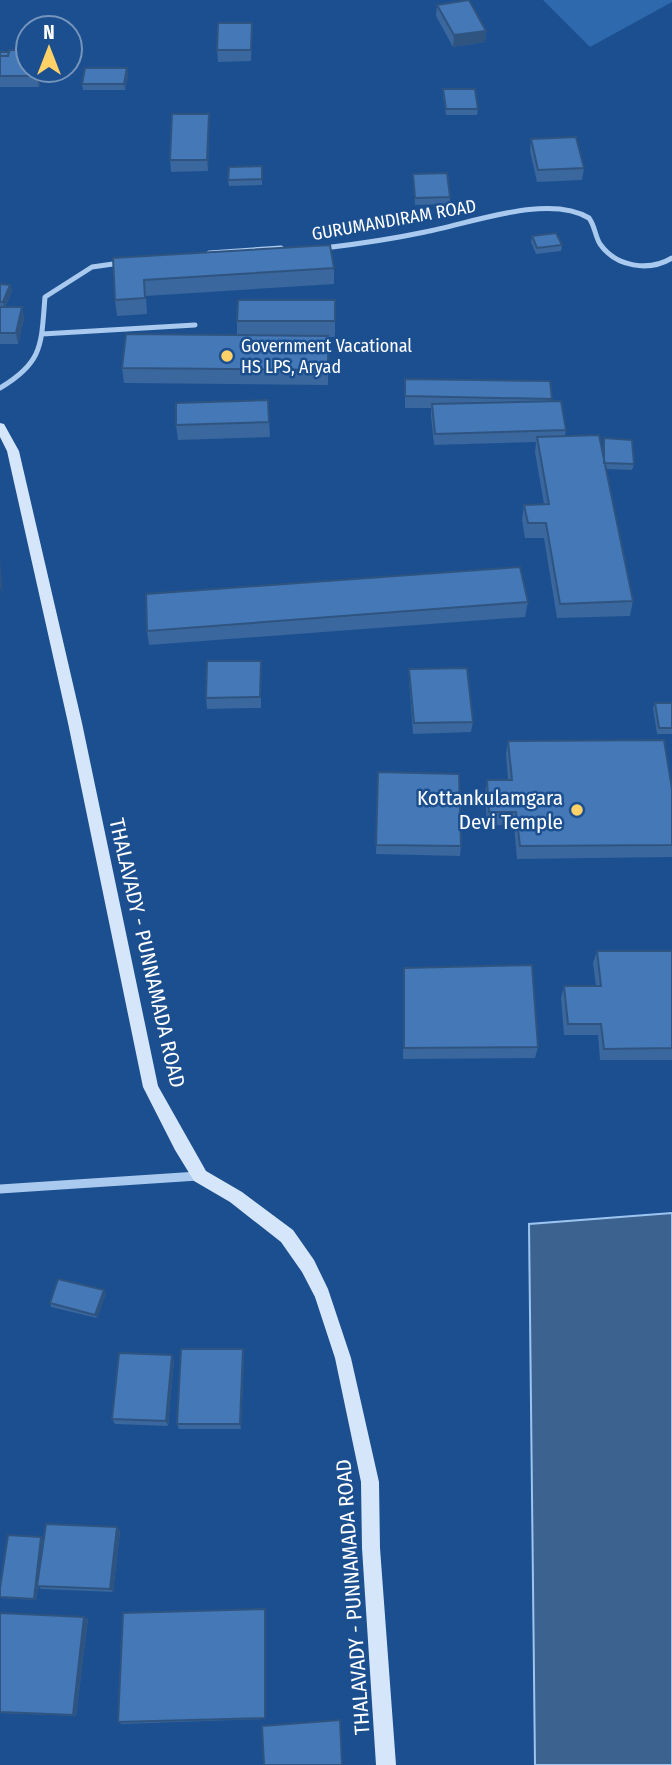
<svg xmlns="http://www.w3.org/2000/svg" width="672" height="1765" viewBox="0 0 672 1765" font-family="'Fira Sans Condensed',sans-serif">
<style>
.green{fill:#2e69ad}
.water{fill:#3c6290;stroke:#9cc4f0;stroke-width:2}
.lines{fill:none;stroke-linecap:round;stroke-linejoin:round}
.minor-far1{stroke:#a9c9ee;stroke-width:5}
.minor{stroke:#a9c9ee;stroke-width:9}
.secondary{fill:#d6e6fa;fill-rule:evenodd}
.wall{fill:#3a679d}
.shaded-wall{fill:#305480}
.building{fill:#4478b7;stroke:#305480;stroke-width:2}
.poi-dot{fill:#ffd166;stroke:#1b4f8f;stroke-width:2.5}
.labels{text-anchor:middle;stroke-width:5;stroke-linejoin:round;paint-order:stroke}
.far-street-label{font-size:18px;fill:#fff;stroke:#1b4f8f}
.far-poi-label{font-size:18px;fill:#fff;stroke:#1b4f8f;text-anchor:start}
.poi-label{font-size:21px;fill:#fff;stroke:#1b4f8f;text-anchor:end}
.street-label{font-size:21px;fill:#fff;stroke:#1b4f8f}
</style>
<rect width="100%" height="100%" fill="#1b4f8f"/>
<path class="green" d="M543 0H672V2L590 47Z"/>
<path class="water" d="M672 1213V1765H535L529 1224Z"/>
<g class="lines">
<path class="minor-far1" d="M324 248C358 244 392 239 425 232 469 224 548 193 589 218 595 226 595 236 600 244 616 267 649 272 672 258
M209 253 281 248
M42 334 195 325
M0 388C44 362 41 344 45 297L92 267 120 263"/>
<path class="minor" d="M0 1189 198 1176"/>
<path class="secondary" d="M0 423 4 424 19 451 82 723 158 1086 206 1171 242 1192 293 1230 314 1260 328 1289 351 1358 379 1482 380 1548 396 1765H376L362 1548 361 1482 335 1358 315 1297 302 1272 281 1242 230 1202 194 1181 175 1150 143 1087 68 723 7 451 0 437Z"/>
</g>
<path class="wall" d="M437 5 486 31 485 42 453 47 436 16Z
M252 34 251 61 218 62 217 50Z
M0 52 28 70H43L39 87H0Z
M127 68 128 75 125 90H83L82 84Z
M443 89 478 109 477 115H446L443 96Z
M209 114V126L208 171 171 172 170 160Z
M531 139 584 168 582 180 537 182 530 151Z
M262 166V185L229 186 228 180Z
M413 174 450 197V204L415 205Z
M532 236 562 245 561 251 536 254 531 242Z
M113 258 334 268V284L146 296 147 314 117 316 115 300Z
M0 284 10 285 12 291 5 307H22L24 319 18 344H0Z
M335 300V337H328V385L124 383 122 368 237 335V321Z
M405 379 552 399 551 401 566 430 565 436 603 454 604 438 634 464 632 470 606 469 633 601 630 616 557 618 544 538H525L522 520 524 505 544 504 535 452 536 442 434 445 431 416V408H405Z
M268 400 270 437 178 440 176 425Z
M528 602 525 617 149 645 147 631Z
M261 661V708L207 709 206 698Z
M409 669 473 722 471 732 413 734 409 679Z
M655 703H672V734H657L653 708Z
M508 741 672 789V857L517 859 514 825H487L485 794 487 780H508L506 754Z
M378 772 461 846 460 856 376 854Z
M597 951H672V1060H600L598 1035H564L561 998 564 986H596L593 963Z
M404 968 538 1047 535 1058 403 1059Z
M106 1293 97 1318 51 1307 50 1303Z
M244 1355 241 1429H179L177 1424Z
M174 1360 168 1426 115 1424 112 1419Z
M117 1527 120 1531 113 1592 41 1589 38 1586 36 1600 0 1598V1588L41 1537 43 1539Z
M265 1609 266 1613V1719L122 1724 118 1722Z
M0 1613 84 1617 88 1619 76 1716 0 1713Z"/>
<path class="shaded-wall" d="M486 31 485 42 453 47 454 35Z
M127 68 128 75 125 90 124 84Z
M38 70H43L39 87 37 76Z
M209 114V126L208 171 207 160Z
M10 285 12 291 4 308 3 302Z
M22 307 24 319 18 344 16 333Z
M0 559 3 596 0 586Z
M104 1290 106 1293 97 1318 95 1315Z
M243 1349 244 1355 241 1429 240 1424Z
M172 1355 174 1360 168 1426 166 1421Z
M117 1527 120 1531 113 1592 110 1589Z
M41 1537 43 1539 36 1600 34 1599Z
M265 1609 266 1613V1719L265 1718Z
M84 1617 88 1619 76 1716 73 1715Z"/>
<path class="building" d="M469 0 486 31 454 35 437 5Z
M218 23H252L251 50H217Z
M9 50H28V70H38L37 76H0V56H8Z
M0 52H9L8 56H0Z
M85 68H127L124 84H82Z
M443 89H475L478 109H446Z
M172 114H209L207 160H170Z
M576 137 584 168 538 170 531 139Z
M262 166V179L228 180 229 167Z
M447 173 450 197 415 198 413 174Z
M556 233 562 245 537 248 532 236Z
M330 245 334 268 144 280 145 298 115 300 113 258Z
M0 284 10 285 3 302H0Z
M238 300H335V321H237Z
M0 307H22L16 333H0Z
M126 334 328 336V370L122 368Z
M405 379 550 381 552 399 405 396Z
M268 400 269 422 176 425V403Z
M561 401 566 430 435 434 432 404Z
M599 435 633 601 560 604 546 523H528L524 505 549 504 537 437Z
M604 438 632 440 634 464 604 463Z
M520 567 528 602 147 631 146 594Z
M207 661H261L260 697 206 698Z
M467 668 473 722 414 723 409 669Z
M655 703H672V728H659Z
M664 740 672 789V845L520 846 516 812H489L487 780H512L508 741Z
M378 772 459 774 461 846 376 845Z
M597 951H672V1048L604 1049 601 1024H568L564 986H601Z
M532 965 538 1047 404 1048V968Z
M58 1279 104 1290 95 1315 50 1303Z
M181 1349H243L240 1424H177Z
M119 1353 172 1355 166 1421 112 1419Z
M46 1524 117 1527 110 1589 37 1586Z
M8 1535 41 1537 34 1599 0 1597V1588Z
M265 1609V1718L118 1722 123 1613Z
M0 1613 84 1617 73 1715 0 1712Z
M340 1720 342 1765H264L262 1726Z"/>
<g class="poi-dot">
<circle cx="227" cy="356" r="7"/>
<circle cx="577" cy="810" r="7"/>
</g>
<g class="labels">
<g class="far-street-label">
<text transform="translate(394 220) rotate(-10)" y="6">GURUMANDIRAM ROAD</text>
</g>
<g class="far-poi-label">
<text x="241" y="352">Government Vacational<tspan x="241" dy="21">HS LPS, Aryad</tspan></text>
</g>
<g class="poi-label">
<text x="563" y="805">Kottankulamgara<tspan x="563" dy="24">Devi Temple</tspan></text>
</g>
<g class="street-label">
<text transform="translate(147 953) rotate(77)" y="7">THALAVADY - PUNNAMADA ROAD</text>
<text transform="translate(353 1597) rotate(-94)" y="7">THALAVADY - PUNNAMADA ROAD</text>
</g>
</g>
<g transform="translate(49 49)"><circle r="33" fill="#1b4f8f" stroke="#7695bc" stroke-width="2"/>
<path d="M0-5L12 26L0 18L-12 26Z" fill="#ffd166"/>
<text y="-10" font-size="19" font-weight="bold" text-anchor="middle" fill="#ffffff">N</text>
</g>
</svg>
